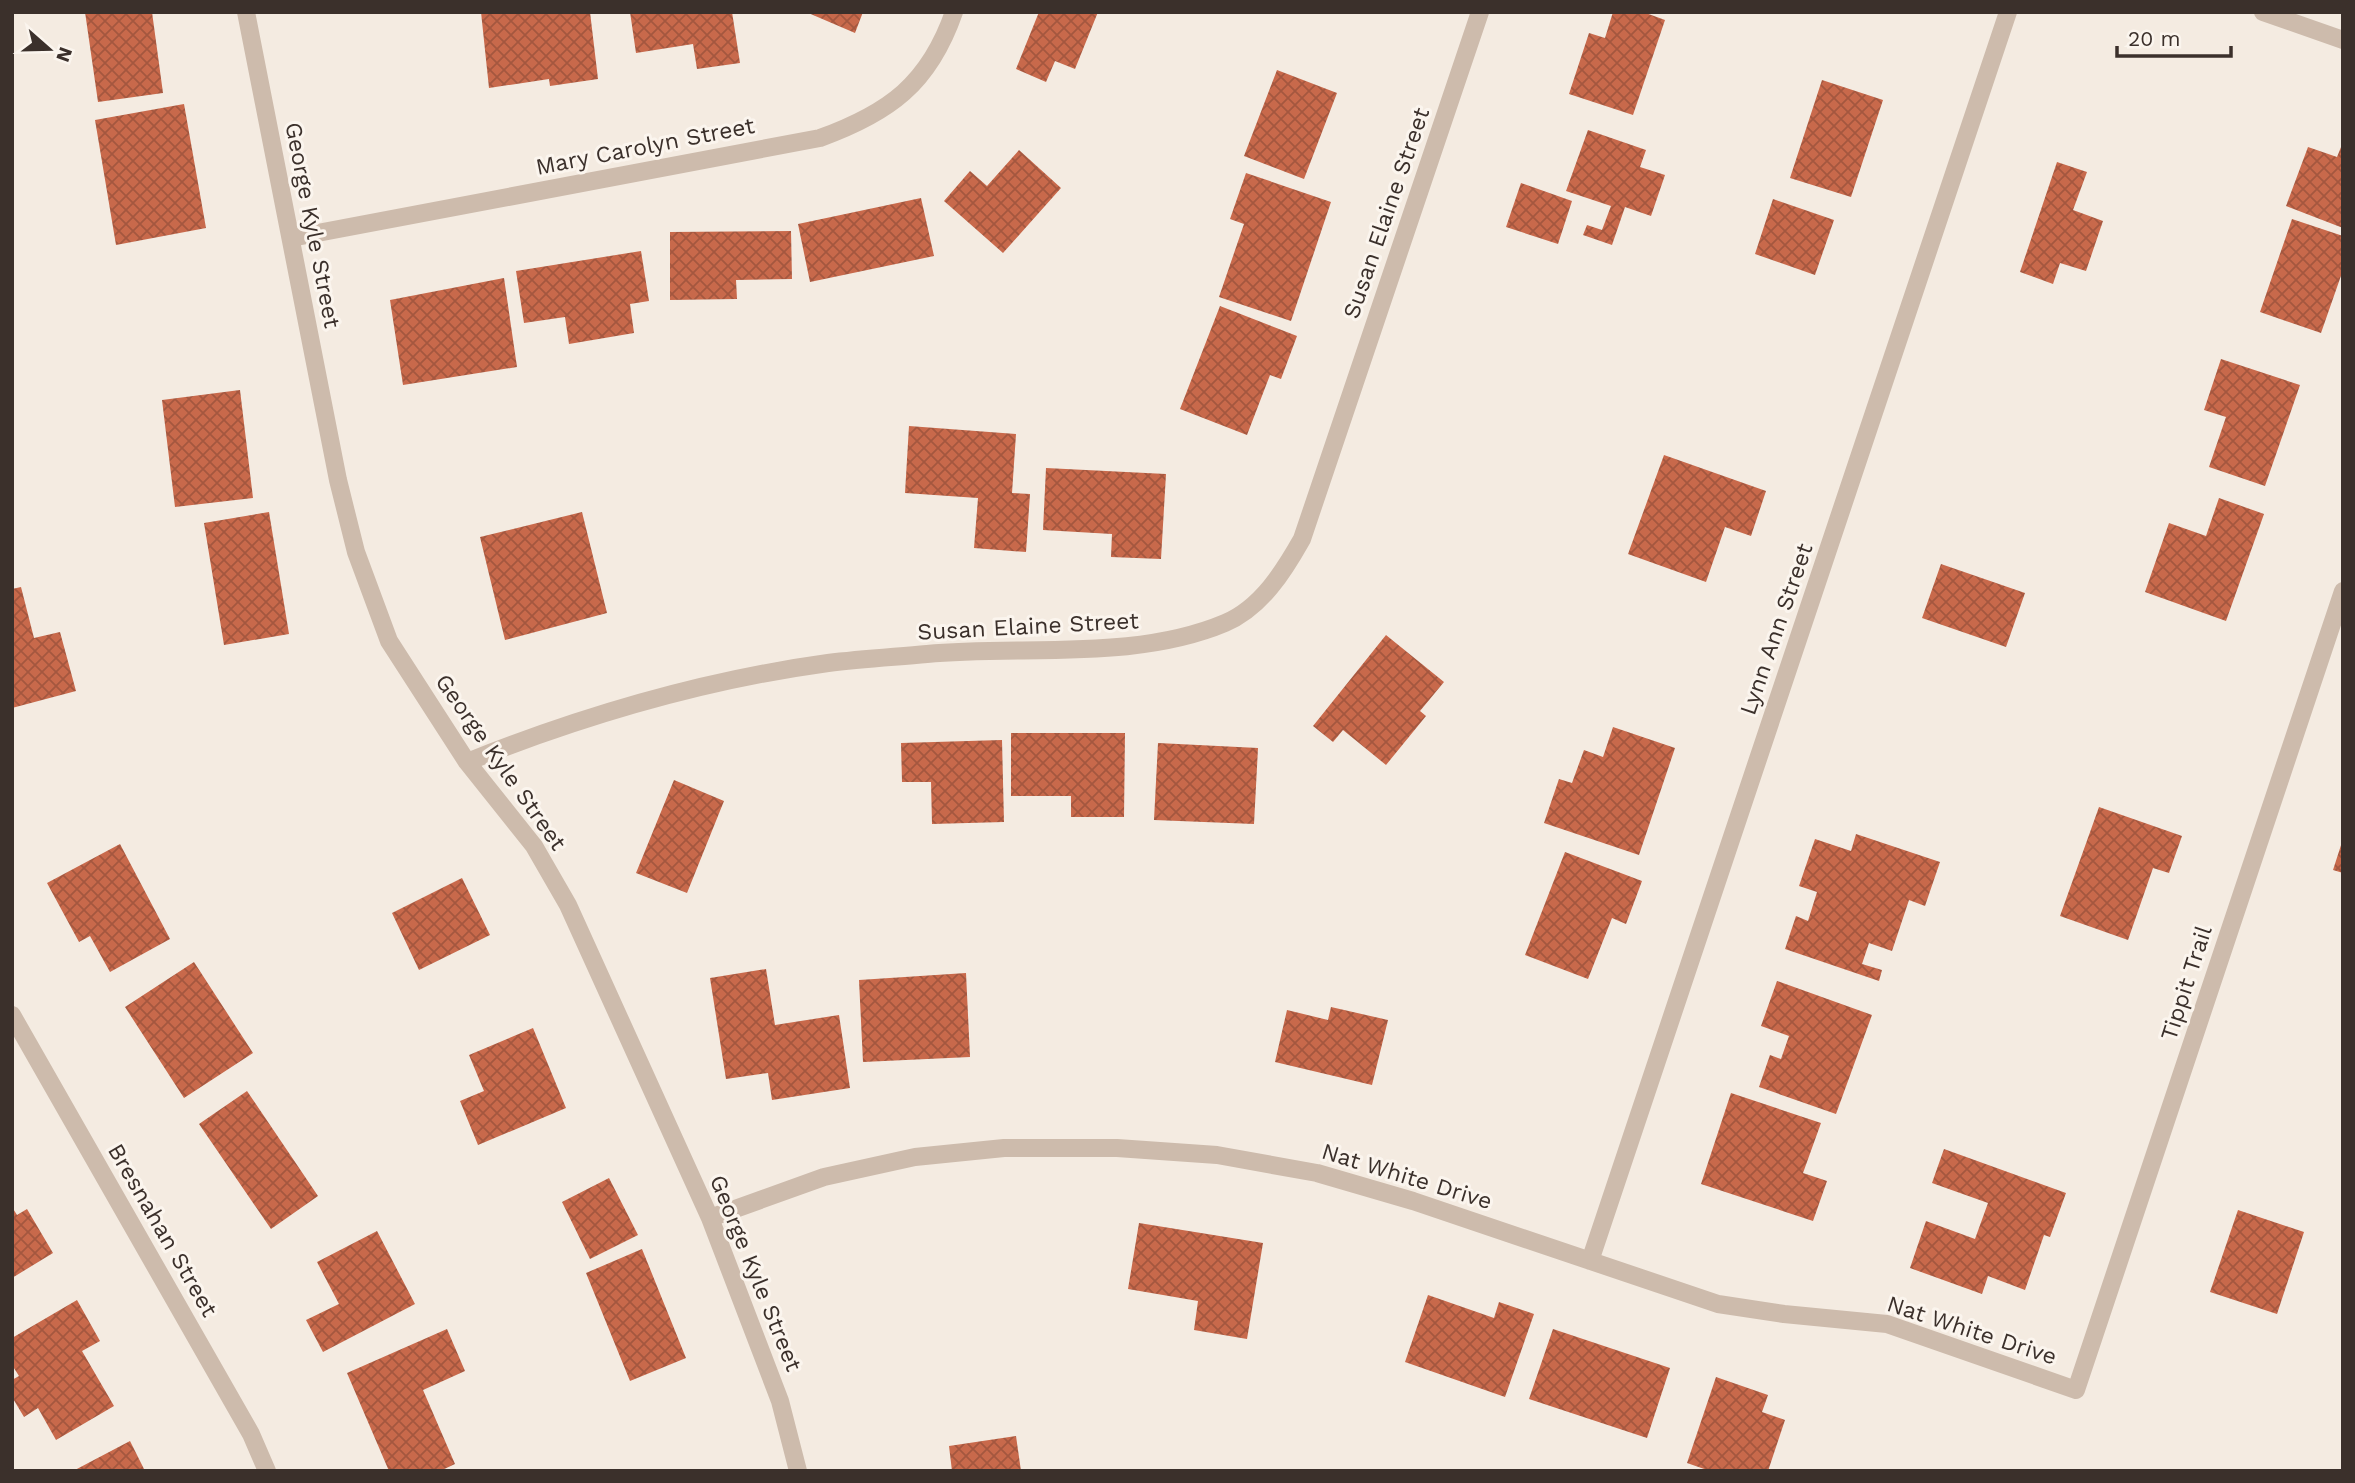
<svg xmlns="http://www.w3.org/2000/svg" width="2355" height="1483" viewBox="0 0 2355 1483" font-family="'Work Sans',sans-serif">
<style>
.building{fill:url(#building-cross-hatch)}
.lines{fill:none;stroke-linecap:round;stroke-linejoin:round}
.minor{stroke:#cdbbac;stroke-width:18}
.labels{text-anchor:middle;stroke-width:6;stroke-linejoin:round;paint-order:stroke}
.street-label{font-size:23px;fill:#3b302b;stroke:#fbf5ee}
</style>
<defs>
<pattern id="building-cross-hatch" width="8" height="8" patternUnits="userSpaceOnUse" patternTransform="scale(1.75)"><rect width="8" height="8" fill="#c8694b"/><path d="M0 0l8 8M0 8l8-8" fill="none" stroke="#a4573f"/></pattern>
</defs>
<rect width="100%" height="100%" fill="#f4ebe1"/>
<path class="building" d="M85 12H152L163 93 98 102Z
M481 12H590L598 79 550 86 549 79 489 88Z
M630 12H732L740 63 697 69 693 44 636 53Z
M806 12H863L855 33Z
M1039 12H1098L1075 69 1055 61 1046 82 1016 69Z
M1613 12H1643L1665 20 1633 115 1569 94 1589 33 1605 38Z
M1277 70 1337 93 1304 179 1244 156Z
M1822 80 1883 100 1851 197 1790 178Z
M184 104 206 228 116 245 95 120Z
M1588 130 1646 150 1640 167 1665 175 1651 216 1625 207 1612 245 1583 235 1587 225 1602 230 1611 206 1566 191Z
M2343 142V228L2286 206 2308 147 2337 157Z
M1019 150 1061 188 1003 253 944 201 970 171 987 186Z
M2057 162 2087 172 2073 210 2103 221 2086 271 2060 263 2053 284 2020 272Z
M1246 173 1331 202 1291 321 1219 297 1244 224 1230 219Z
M1521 183 1572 201 1558 244 1506 227Z
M921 198 934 256 810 282 798 224Z
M1773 199 1834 220 1815 275 1755 254Z
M2292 219 2343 236V270L2321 333 2260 312Z
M791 231 792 279 736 280 737 299 670 300V232Z
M641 251 649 301 630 304 634 333 569 344 565 317 524 323 516 271Z
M504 278 517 367 403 385 390 300Z
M1220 306 1297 336 1281 379 1270 375 1247 435 1180 409Z
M2221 359 2300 385 2265 486 2209 467 2226 417 2204 410Z
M240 390 253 498 175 507 162 400Z
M909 426 1016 434 1012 493 1030 494 1026 552 974 548 978 498 905 493Z
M1664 455 1766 491 1751 536 1725 527 1706 582 1628 554Z
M1046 468 1166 474 1161 559 1111 557 1112 534 1043 530Z
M2219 498 2264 514 2226 621 2145 592 2169 523 2206 536Z
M269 512 289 634 224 645 204 523Z
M582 512 607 613 505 640 480 537Z
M1941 564 2025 593 2006 647 1922 618Z
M21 587 34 638 60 632 76 691 12 708V589Z
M1386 635 1444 682 1420 711 1426 716 1386 765 1343 730 1333 742 1313 726Z
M1613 727 1675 748 1639 855 1544 823 1559 779 1572 783 1584 750 1603 757Z
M1011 733H1125L1124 817H1071V796H1011Z
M1002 740 1004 822 932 824 931 782H902L901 743Z
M1158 743 1258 748 1254 824 1154 820Z
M674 780 724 801 687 893 636 873Z
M2099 807 2182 836 2169 873 2153 868 2128 940 2060 916Z
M1856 834 1940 862 1925 906 1909 900 1892 951 1869 943 1862 964 1882 970 1879 981 1785 949 1796 916 1808 921 1817 892 1799 886 1815 839 1851 851Z
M2342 842H2343V873L2333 870Z
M120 844 170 939 110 972 90 936 79 942 47 883Z
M1565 852 1642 881 1626 924 1612 918 1588 979 1525 955Z
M462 878 490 935 419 970 392 913Z
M194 962 253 1053 184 1098 125 1007Z
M766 969 775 1025 839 1015 850 1088 772 1100 768 1073 726 1079 710 978Z
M966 973 970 1057 863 1062 859 980Z
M1777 981 1872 1015 1836 1114 1759 1087 1770 1055 1781 1059 1789 1036 1761 1026Z
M1331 1007 1388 1020 1372 1085 1275 1062 1287 1010 1328 1020Z
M533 1028 566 1108 478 1145 460 1101 484 1091 469 1055Z
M247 1091 318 1196 271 1229 199 1124Z
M1731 1093 1821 1123 1803 1173 1827 1181 1813 1221 1701 1184Z
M1944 1149 2066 1193 2050 1237 2044 1235 2025 1290 1988 1276 1982 1294 1910 1268 1926 1221 1975 1239 1988 1203 1932 1183Z
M609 1178 638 1235 590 1259 562 1202Z
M12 1207 17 1215 27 1209 53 1253 12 1278Z
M2238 1210 2304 1232 2277 1314 2210 1292Z
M1139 1223 1263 1243 1247 1339 1194 1330 1198 1301 1128 1289Z
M377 1231 415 1304 323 1352 306 1320 339 1304 317 1262Z
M642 1249 686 1358 630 1381 586 1273Z
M1428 1295 1494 1318 1499 1302 1534 1314 1505 1397 1405 1362Z
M77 1300 100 1341 82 1351 114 1406 56 1440 38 1408 24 1417 12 1397V1380L19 1376 12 1365V1338Z
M447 1329 465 1371 423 1390 455 1464 440 1471H389L347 1373Z
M1553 1329 1670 1368 1647 1438 1529 1399Z
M1716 1377 1768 1395 1762 1412 1785 1420 1768 1471H1710L1687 1463Z
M1016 1436 1021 1471H952L949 1446Z
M130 1441 145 1471H73Z"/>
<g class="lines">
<path class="minor" d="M246 12 338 480 356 552 389 641 467 762 534 846 568 905 710 1218 780 1401 798 1471
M2263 12 2343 40
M291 238 820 138C889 113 929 84 954 12
M467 762C582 716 704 680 828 663 861 659 894 657 927 654 1024 645 1135 661 1225 623 1261 608 1284 571 1302 539L1480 12
M12 1015 251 1434 267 1471
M710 1218 824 1177 915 1157 1004 1148H1117L1217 1155 1317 1173 1413 1201 1718 1304 1784 1314 1887 1324 2076 1390 2343 591
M1590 1261 2008 12"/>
</g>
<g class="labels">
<g class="street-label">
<text transform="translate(645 146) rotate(-11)" y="8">Mary Carolyn Street</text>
<text transform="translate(1386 213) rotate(-71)" y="8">Susan Elaine Street</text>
<text transform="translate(313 225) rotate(79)" y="8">George Kyle Street</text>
<text transform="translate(1028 626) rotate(-3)" y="8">Susan Elaine Street</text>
<text transform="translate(1776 629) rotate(-71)" y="8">Lynn Ann Street</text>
<text transform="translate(501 762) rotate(55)" y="8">George Kyle Street</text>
<text transform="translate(2186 983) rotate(-72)" y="8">Tippit Trail</text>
<text transform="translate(1407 1176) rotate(17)" y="8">Nat White Drive</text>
<text transform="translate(163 1230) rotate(60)" y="8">Bresnahan Street</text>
<text transform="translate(756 1273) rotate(68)" y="8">George Kyle Street</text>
<text transform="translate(1972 1330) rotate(18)" y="8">Nat White Drive</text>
</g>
</g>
<rect width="2355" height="1483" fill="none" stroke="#3b302b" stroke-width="28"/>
<g transform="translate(49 49) rotate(110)" stroke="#fbf5ee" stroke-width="5" paint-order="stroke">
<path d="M0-5L12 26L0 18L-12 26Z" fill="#3b302b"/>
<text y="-10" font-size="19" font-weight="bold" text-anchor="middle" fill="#3b302b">N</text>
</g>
<path d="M2117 46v10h114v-10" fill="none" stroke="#3b302b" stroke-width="3.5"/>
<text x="2128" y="46" font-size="21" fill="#3b302b" stroke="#fbf5ee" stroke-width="5" paint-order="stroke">20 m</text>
</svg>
